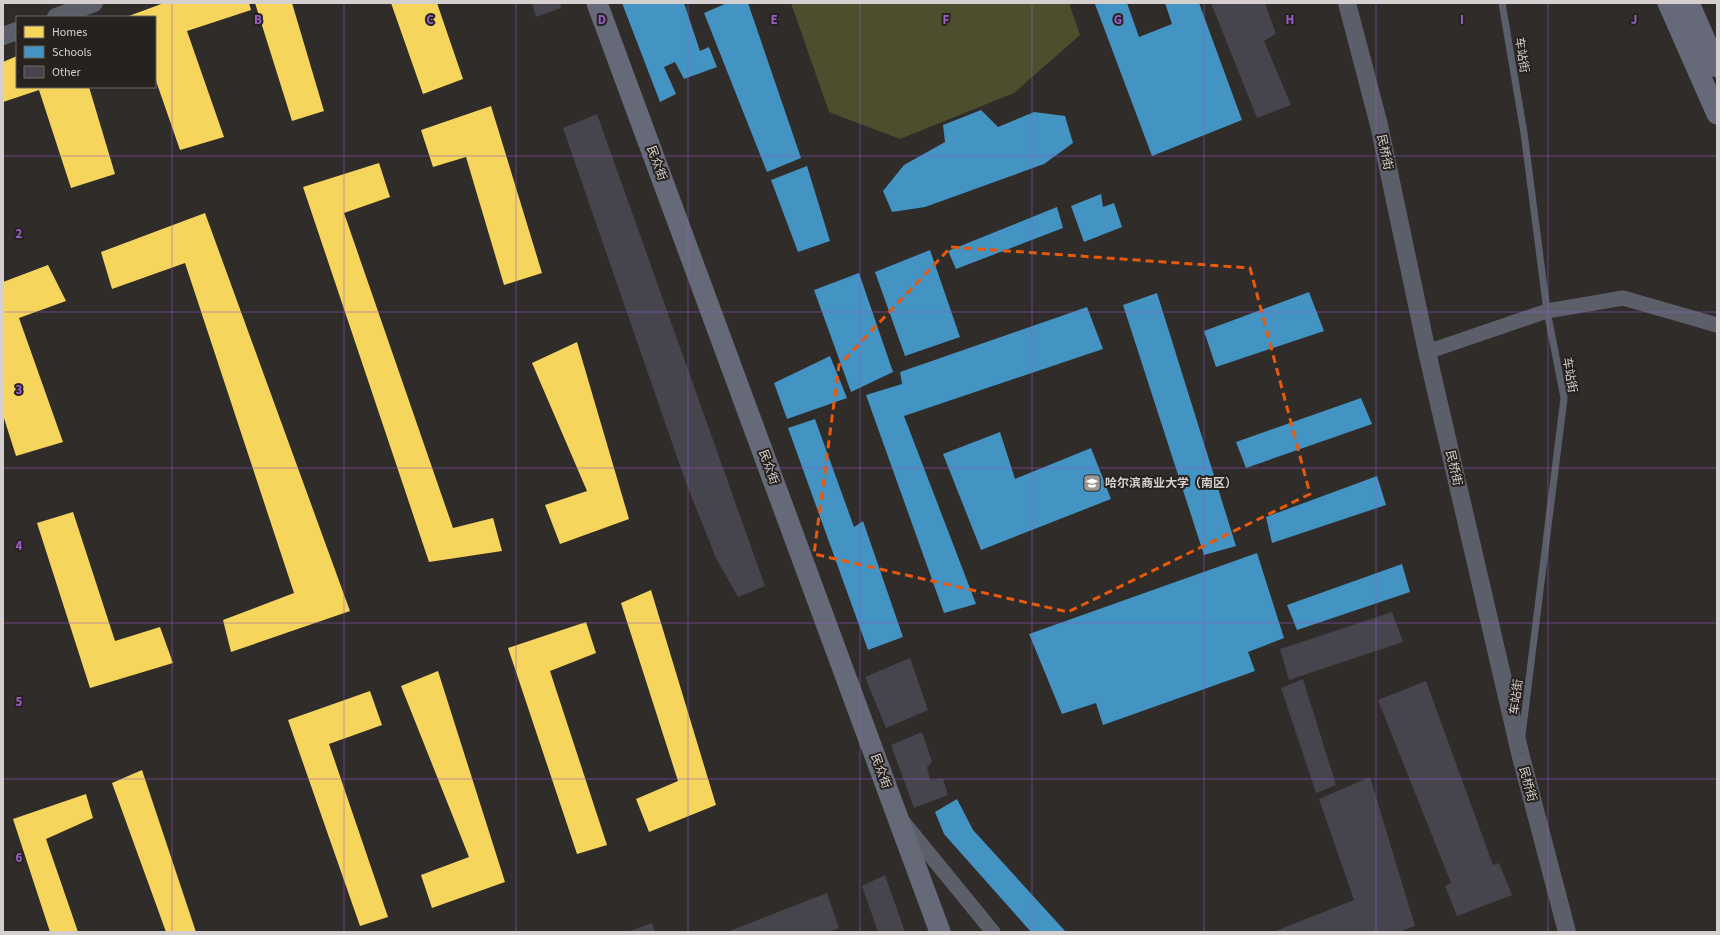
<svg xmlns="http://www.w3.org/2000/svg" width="1720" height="935" viewBox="0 0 1720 935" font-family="'Source Sans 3','Noto Sans SC',sans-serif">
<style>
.green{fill:#4c4e2e}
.homes{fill:#f6d55c}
.schools{fill:#4393c3}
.building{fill:#46444d}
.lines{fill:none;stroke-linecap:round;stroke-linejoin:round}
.service{stroke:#5c5f6a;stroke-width:7}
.minor{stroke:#5c5f6a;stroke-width:15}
.tertiary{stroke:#5c5f6a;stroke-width:18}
.secondary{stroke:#666a78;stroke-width:21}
.marked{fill:none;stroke:#e8590c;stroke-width:3;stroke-dasharray:8 5;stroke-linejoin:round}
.grid{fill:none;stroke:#965dc4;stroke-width:1;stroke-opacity:0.55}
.labels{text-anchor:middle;stroke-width:4;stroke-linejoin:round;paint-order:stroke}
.street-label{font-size:12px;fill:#d5d0cf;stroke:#28221f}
.poi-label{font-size:12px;font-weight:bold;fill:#d5d0cf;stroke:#28221f;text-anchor:start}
.grid-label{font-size:13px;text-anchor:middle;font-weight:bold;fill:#965dc4;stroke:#28221f;stroke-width:4;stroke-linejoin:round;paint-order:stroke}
</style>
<rect width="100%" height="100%" fill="#302c2a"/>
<path class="green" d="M791 3H1069L1080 35 1014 93 900 139 829 112Z"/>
<path class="homes" d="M164 3H249L251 10 187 31 224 137 180 150 155 78V17H126Z
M255 3H292L324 111 292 121Z
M391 3H437L463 79 423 94Z
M17 56V87H89L115 174 71 188 39 90 3 102V62Z
M491 106 542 273 504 285 466 157 433 167 421 130Z
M379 163 390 197 344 213 453 528 493 518 502 551 429 562 303 187Z
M205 213 350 611 231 652 223 620 294 593 185 263 112 289 101 252Z
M48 265 66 301 19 318 63 442 16 456 3 415V282Z
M577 342 629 519 560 544 545 505 587 491 532 363Z
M73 512 115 641 160 627 173 663 90 688 37 523Z
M651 590 716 805 649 832 636 799 678 781 621 603Z
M586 622 596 653 550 671 607 845 577 854 508 648Z
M438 671 505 882 432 908 421 875 469 857 401 686Z
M370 691 382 725 329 744 388 917 360 926 288 720Z
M142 770 196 932H166L112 783Z
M86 794 93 818 46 839 78 932H50L13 819Z"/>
<path class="schools" d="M622 3H684L700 51 709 47 717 67 684 79 675 62 664 67 676 94 660 102Z
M727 3H748L801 158 767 172 704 13Z
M1098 3H1127L1139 37 1172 24 1165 3H1199L1242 120 1152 156 1095 4Z
M981 110 998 127 1034 112 1065 116 1073 143 1044 164 925 207 892 212 883 191 904 165 945 142 943 125Z
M807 166 830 241 798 252 771 180Z
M1101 194 1103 207 1114 203 1122 227 1084 242 1071 206Z
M1057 207 1063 228 956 269 948 251Z
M930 250 960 337 905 356 875 272Z
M859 273 893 372 851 392 814 290Z
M1309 292 1324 331 1216 367 1204 331Z
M1157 293 1236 546 1204 555 1123 305Z
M1087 307 1103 349 904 416 976 604 944 613 866 395 902 384 900 372Z
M830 356 847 398 787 419 774 383Z
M1361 398 1372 424 1246 468 1236 442Z
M815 419 854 527 863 521 903 637 868 650 788 428Z
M1000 432 1015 479 1091 448 1111 499 981 550 943 454Z
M1377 476 1386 505 1272 543 1266 517Z
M1257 553 1284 638 1248 652 1255 671 1103 725 1096 703 1062 714 1029 634Z
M1402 564 1410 592 1297 630 1287 605Z
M957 799 973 830 1066 932H1031L944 834 935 812Z"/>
<path class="building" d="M532 3H560L561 8 536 17Z
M1211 3H1265L1276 34 1264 41 1291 105 1257 118Z
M597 114 765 586 738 597 716 558 686 483 563 128Z
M1392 612 1403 642 1289 680 1280 649Z
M910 658 928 710 886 728 865 677Z
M1303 679 1336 785 1316 793 1281 688Z
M1426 681 1493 865 1499 863 1512 895 1457 916 1445 886 1451 883 1378 700Z
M922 732 932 762 927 767 930 780 943 779 948 795 914 808 891 745Z
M1370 777 1415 926 1398 932H1273L1354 900 1319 799Z
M885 875 905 932H878L862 886Z
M827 893 839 928 828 932H727Z
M652 923 655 932H627Z"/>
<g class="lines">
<path class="service" d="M1502 3 1524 133 1547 311 1564 398 1522 735"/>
<path class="minor" d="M1427 352 1547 311 1623 298 1717 325
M904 823 993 932"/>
<path class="tertiary" d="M1347 3 1379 125 1427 352 1520 753 1567 932
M56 17 94 3
M3 36 17 31"/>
<path class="secondary" d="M597 3 940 932
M1668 3 1717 114
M1689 3 1717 67"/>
</g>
<path class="marked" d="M951 247 1250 268 1310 494 1068 612 814 554 839 365Z"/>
<path class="grid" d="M172 3V932M344 3V932M516 3V932M688 3V932M860 3V932M1032 3V932M1204 3V932M1376 3V932M1548 3V932M3 156H1717M3 312H1717M3 468H1717M3 623H1717M3 779H1717"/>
<defs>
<symbol id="university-square" viewBox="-11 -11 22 22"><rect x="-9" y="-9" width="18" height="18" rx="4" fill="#9b9795" stroke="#28221f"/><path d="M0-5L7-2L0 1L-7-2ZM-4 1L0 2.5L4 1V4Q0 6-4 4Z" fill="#fff"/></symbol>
</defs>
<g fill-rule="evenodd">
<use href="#university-square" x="1082" y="473" width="20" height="20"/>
</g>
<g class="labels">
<g class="street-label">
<text transform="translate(1522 55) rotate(81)" y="4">车站街</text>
<text transform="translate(1385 152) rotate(78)" y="4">民桥街</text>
<text transform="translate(657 163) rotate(70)" y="4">民众街</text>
<text transform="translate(1570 375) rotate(80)" y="4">车站街</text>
<text transform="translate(769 467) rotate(70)" y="4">民众街</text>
<text transform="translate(1454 468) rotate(77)" y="4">民桥街</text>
<text transform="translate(1516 697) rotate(-83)" y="4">车站街</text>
<text transform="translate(881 771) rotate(70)" y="4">民众街</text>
<text transform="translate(1528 784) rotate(75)" y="4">民桥街</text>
</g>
<g class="poi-label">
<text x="1105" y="487">哈尔滨商业大学（南区）</text>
</g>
</g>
<g class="grid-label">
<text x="258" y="24">B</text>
<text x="430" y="24">C</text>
<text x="602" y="24">D</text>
<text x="774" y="24">E</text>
<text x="946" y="24">F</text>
<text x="1118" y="24">G</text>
<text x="1290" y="24">H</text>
<text x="1462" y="24">I</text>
<text x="1634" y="24">J</text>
<text x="19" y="238">2</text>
<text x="19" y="394">3</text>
<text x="19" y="550">4</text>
<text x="19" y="706">5</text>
<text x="19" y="862">6</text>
</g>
<rect width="1720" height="935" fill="none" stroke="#d5d0cf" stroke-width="8"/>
<rect x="16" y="16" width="140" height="72" fill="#28221f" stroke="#6d6865"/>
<rect x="24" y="26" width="20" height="12" fill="#f6d55c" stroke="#6d6865"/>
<text x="52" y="36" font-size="12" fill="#d5d0cf">Homes</text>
<rect x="24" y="46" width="20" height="12" fill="#4393c3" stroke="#6d6865"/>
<text x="52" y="56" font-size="12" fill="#d5d0cf">Schools</text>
<rect x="24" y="66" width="20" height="12" fill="#46444d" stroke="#6d6865"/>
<text x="52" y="76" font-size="12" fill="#d5d0cf">Other</text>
</svg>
